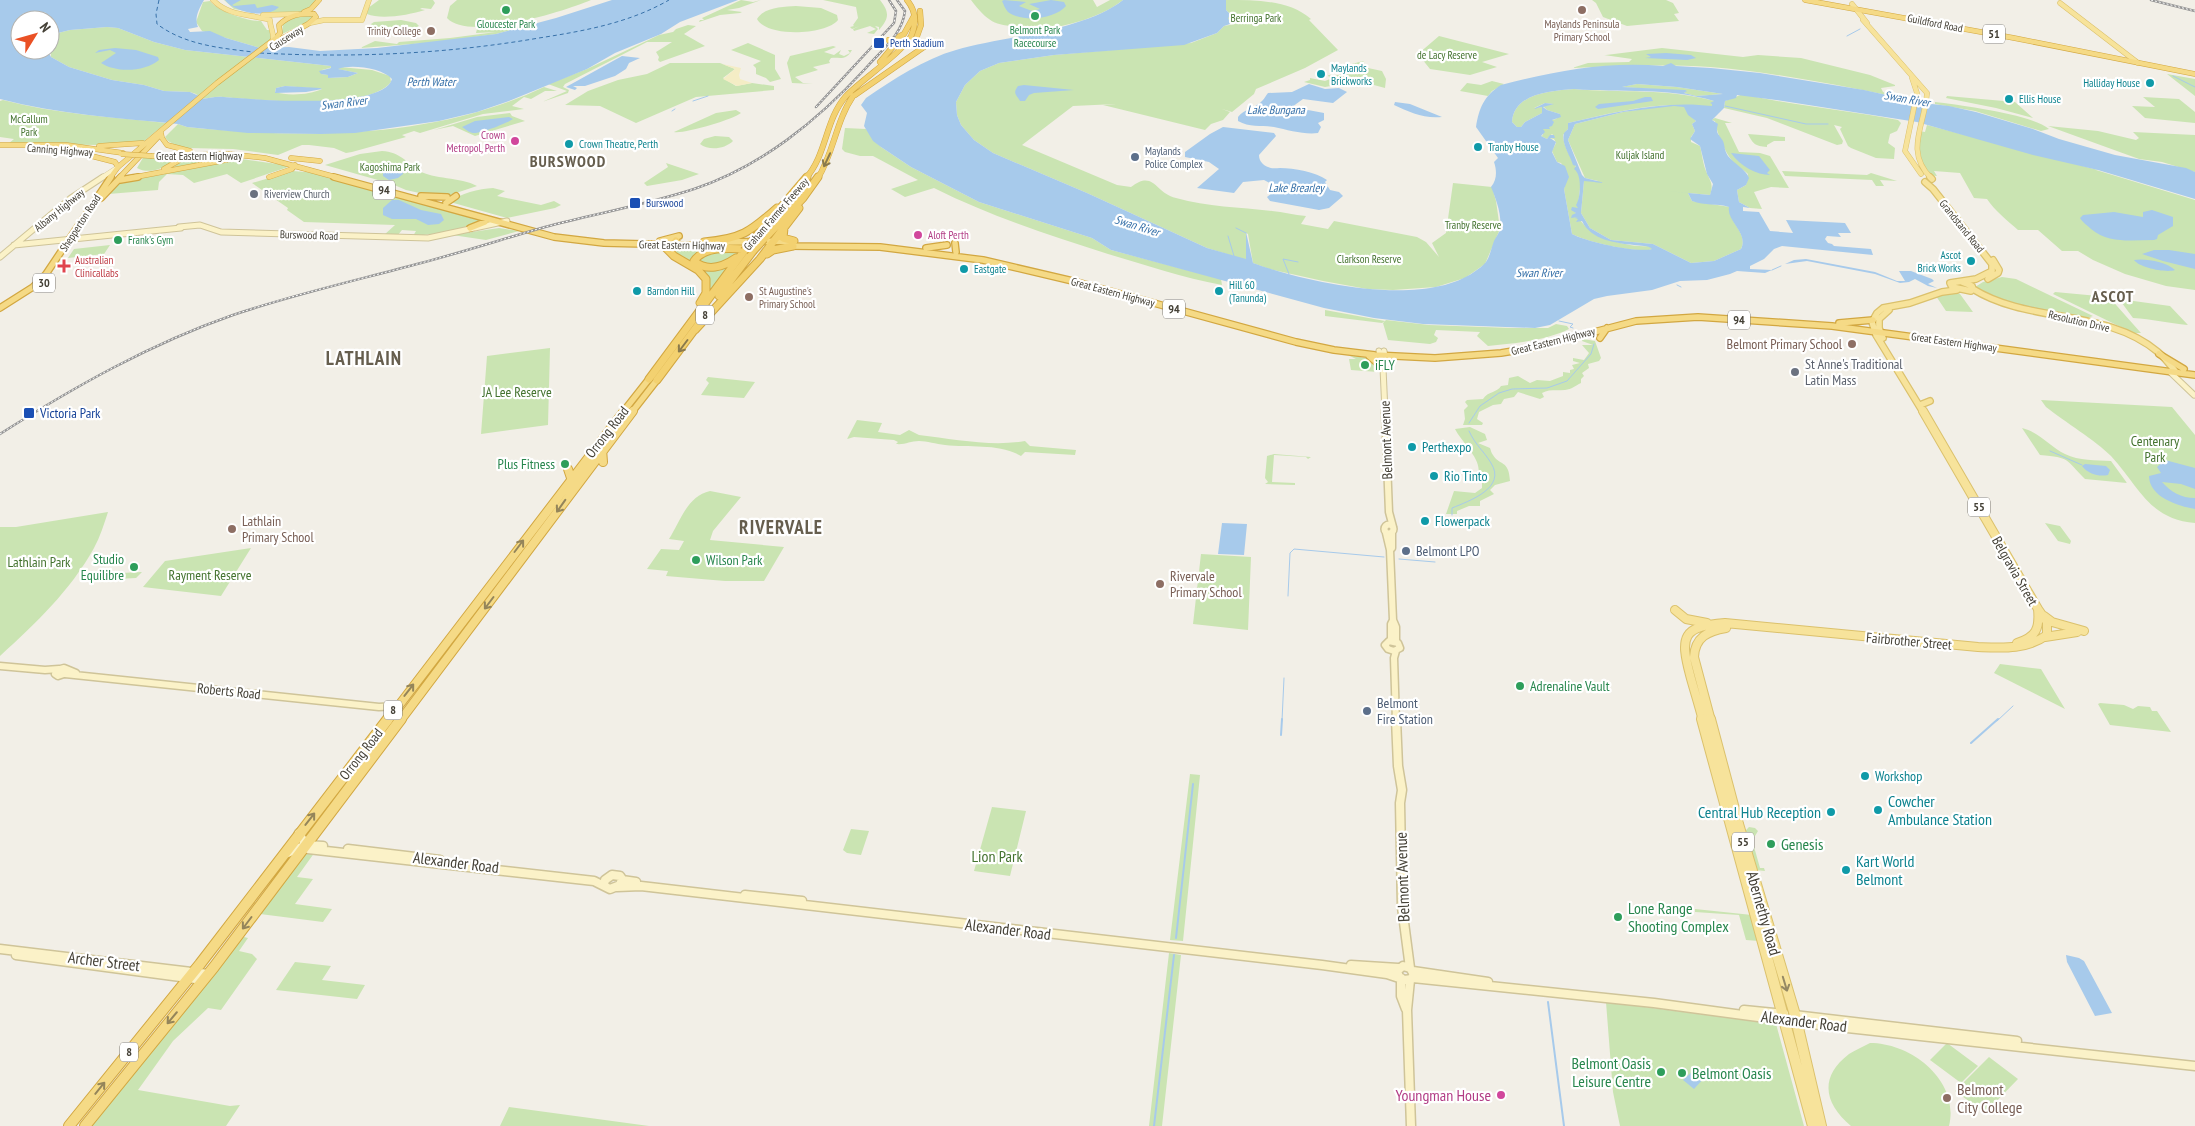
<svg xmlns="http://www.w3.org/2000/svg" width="2195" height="1126" viewBox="0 0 2195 1126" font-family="'PT Sans Narrow',sans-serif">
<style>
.green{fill:#cae4b2;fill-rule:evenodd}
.sand{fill:#f4edc5}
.water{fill:#a7caeb;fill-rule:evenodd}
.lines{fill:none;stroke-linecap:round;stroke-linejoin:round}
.stream-far1{stroke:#a7caeb;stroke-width:1}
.stream{stroke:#a7caeb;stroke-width:2}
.ferry{stroke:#3771a9;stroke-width:1;stroke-dasharray:4 3;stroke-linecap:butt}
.secondary-far3-casing{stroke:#cfc499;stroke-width:5}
.secondary-far2-casing{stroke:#cfc499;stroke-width:7}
.secondary-far1-casing{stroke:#cfc499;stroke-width:9}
.secondary-casing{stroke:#cfc499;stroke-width:11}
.primary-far3-casing{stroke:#dbc16c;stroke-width:5.5}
.primary-far2-casing{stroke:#dbc16c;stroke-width:8}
.primary-far1-casing{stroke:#dbc16c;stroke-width:10}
.primary-casing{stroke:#dbc16c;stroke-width:12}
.trunk-far3-casing{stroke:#d2a741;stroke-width:5.5}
.trunk-far2-casing{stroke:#d2a741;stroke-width:8}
.trunk-far1-casing{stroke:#d2a741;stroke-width:10}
.trunk-casing{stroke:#d2a741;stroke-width:12}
.motorway-far1-casing{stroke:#d2a741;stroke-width:6}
.motorway-casing{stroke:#d2a741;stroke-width:9}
.secondary-far3{stroke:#fbf2c8;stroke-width:4}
.secondary-far2{stroke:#fbf2c8;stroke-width:5}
.secondary-far1{stroke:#fbf2c8;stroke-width:6}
.secondary{stroke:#fbf2c8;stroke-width:8}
.primary-far3{stroke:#f7e39b;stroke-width:4.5}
.primary-far2{stroke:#f7e39b;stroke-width:5.5}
.primary-far1{stroke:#f7e39b;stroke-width:8}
.primary{stroke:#f7e39b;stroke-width:10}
.trunk-far3{stroke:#f5da86;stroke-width:4.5}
.trunk-far2{stroke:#f5da86;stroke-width:5.5}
.trunk-far1{stroke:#f5da86;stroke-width:8}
.trunk{stroke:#f5da86;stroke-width:10}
.motorway-far1{stroke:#f3d170;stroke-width:5}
.motorway{stroke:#f3d170;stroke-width:7}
.rail-casing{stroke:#959595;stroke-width:2.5}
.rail{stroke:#fff;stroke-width:1;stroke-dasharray:2;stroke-linecap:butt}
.trunk-bridge-casing{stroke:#d2a741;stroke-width:5.5;stroke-linecap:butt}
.motorway-bridge-far1-casing{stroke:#d2a741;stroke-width:6;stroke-linecap:butt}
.motorway-bridge-casing{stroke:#d2a741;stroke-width:9;stroke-linecap:butt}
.trunk-bridge{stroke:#f5da86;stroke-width:4.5}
.motorway-bridge-far1{stroke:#f3d170;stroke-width:5}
.motorway-bridge{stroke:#f3d170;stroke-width:7}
.oneway{stroke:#8a7a4d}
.oneway2{stroke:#94855a}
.oneway3{stroke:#958963}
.leisure-dot{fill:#2e9e5b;stroke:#fff;stroke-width:2}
.education-dot{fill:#8d6e63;stroke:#fff;stroke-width:2}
.transit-dot{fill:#1a4fb4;stroke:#fff;stroke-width:2}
.culture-dot{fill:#0f9aa8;stroke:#fff;stroke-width:2}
.hotel-dot{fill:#d1479c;stroke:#fff;stroke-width:2}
.service-dot{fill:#5c6f8a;stroke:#fff;stroke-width:2}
.worship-dot{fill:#6b7280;stroke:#fff;stroke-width:2}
.health-dot{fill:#e0444e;stroke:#fff;stroke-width:2}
.labels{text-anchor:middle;stroke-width:4.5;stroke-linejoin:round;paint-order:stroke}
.far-park-label{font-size:11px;fill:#43722e;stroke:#fff}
.far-street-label{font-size:11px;fill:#444036;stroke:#fff}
.far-leisure-label{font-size:11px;fill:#27864d;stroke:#fff}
.far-education-label{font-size:11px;fill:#785e54;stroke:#fff}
.far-transit-label{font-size:11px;fill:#164399;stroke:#fff;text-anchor:start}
.far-culture-label{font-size:11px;fill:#0d838f;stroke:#fff;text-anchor:start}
.far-hotel-label{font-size:11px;fill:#b23c85;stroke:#fff;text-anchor:end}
.far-service-label{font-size:11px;fill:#4e5e75;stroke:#fff;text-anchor:start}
.far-worship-label{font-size:11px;fill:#5b616d;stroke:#fff;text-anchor:start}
.far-health-label{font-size:11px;fill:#be3a42;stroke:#fff;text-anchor:start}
.shield{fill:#fff;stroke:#7c7972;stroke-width:1}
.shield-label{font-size:12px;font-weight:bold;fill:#444036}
.far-water-label{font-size:12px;font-style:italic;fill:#3771a9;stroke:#fff}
.education-label{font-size:14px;fill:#785e54;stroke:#fff;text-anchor:start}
.worship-label{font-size:14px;fill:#5b616d;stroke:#fff;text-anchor:start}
.leisure-label{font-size:14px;fill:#27864d;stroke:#fff;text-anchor:start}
.park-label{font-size:14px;fill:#43722e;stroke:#fff}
.transit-label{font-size:14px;fill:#164399;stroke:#fff;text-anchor:start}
.street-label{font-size:14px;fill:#444036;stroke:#fff}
.culture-label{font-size:14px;fill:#0d838f;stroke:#fff;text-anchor:start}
.service-label{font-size:14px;fill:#4e5e75;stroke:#fff;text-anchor:start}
.far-district-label{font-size:16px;font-weight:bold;letter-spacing:1px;fill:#665e4e;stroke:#fff}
.near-culture-label{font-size:16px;fill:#0d838f;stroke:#fff;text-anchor:start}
.near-leisure-label{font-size:16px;fill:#27864d;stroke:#fff;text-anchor:start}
.near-park-label{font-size:16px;fill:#43722e;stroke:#fff}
.near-street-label{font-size:16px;fill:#444036;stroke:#fff}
.near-education-label{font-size:16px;fill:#785e54;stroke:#fff;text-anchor:start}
.near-hotel-label{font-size:16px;fill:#b23c85;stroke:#fff;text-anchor:end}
.district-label{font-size:19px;font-weight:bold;letter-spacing:1px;fill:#665e4e;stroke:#fff}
</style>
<rect width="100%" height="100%" fill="#f2efe7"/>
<path class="green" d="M224 0H316L309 9 303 12 269 14 234 9Z
M379 0H437H433L435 3 431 9 422 8 420 9 425 10C409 15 381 20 367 14L368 8Z
M457 0H591C565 11 468 42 447 18L450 6Z
M741 0 753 2 761 0 739 8 727 10 742 12 740 13 720 15 699 22 700 20H704L702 18Z
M823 0H880C890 13 889 18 879 30V27L875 26 878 29 874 34 867 33 876 29 870 26 854 31 853 29 860 26 852 29 850 27 854 26 853 25 858 18 856 7Z
M971 0H1093L1097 7 1110 0H1123C1096 21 1061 26 1029 33L1022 30 1028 27C997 26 990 25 971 0Z
M1226 0C1257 0 1289 0 1311 19L1309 20 1338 50 1305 68 1256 89 1254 94 1232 112 1222 109 1230 112 1223 120 1211 124 1205 130 1103 105 1116 104 1073 106 1022 145 1117 185 1131 187C1154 169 1155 193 1176 198 1208 207 1239 207 1272 211 1283 212 1294 215 1306 216L1301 224 1328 229 1334 221 1417 237 1426 242 1439 257 1432 243 1446 233 1453 183 1492 187 1496 201 1500 229 1485 264 1465 278 1436 287 1393 290 1367 289 1323 281 1269 269 1253 263 1248 234 1246 233V260L1207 248 1087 193 993 153 974 140 961 125 957 115 956 102 965 85 980 71 999 63 1054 55 1191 43 1217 33 1224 26 1235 24V21L1227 19 1230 14 1226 10Z
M1592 0H1666L1673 3 1679 13 1674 14 1679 21 1627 26 1603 17 1596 3Z
M210 1C217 11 250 22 261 21L267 30H272L273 38 260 48 202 31 196 22 203 2Z
M796 6 821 8 837 15 838 20C826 35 767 38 757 19 764 7 783 7 796 6Z
M303 15 314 16 308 22 282 34 283 24 289 19Z
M401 20 416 23 419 26C405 32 391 37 375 34L369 29 371 24 374 22Z
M688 25 696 26 684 34 705 46 660 62 658 60 659 57 656 52 672 42H647L565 84 563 87 569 90 568 93 542 102 567 91 548 84 587 69 659 35 673 32 676 29Z
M525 26 496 34 439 42 360 48 375 41 397 44 399 42 450 38 496 32 476 33 477 29Z
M107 27 118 28 154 42 185 50 331 66 333 67 322 70 321 74 329 75 328 78 348 77 358 73 337 69 340 67 372 70 390 76 391 82C369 111 258 100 223 97 215 96 208 99 201 99L196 94 190 92 164 91 144 85 112 80 69 67 51 57V54L44 50H50V35L70 30ZM285 86 322 89C310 95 287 96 275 92L276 88Z
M1439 36 1509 54 1482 62 1497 67 1470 75 1430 69 1418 54Z
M748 43 775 55V69L781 79 770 82 766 78 756 74V68L753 65 761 61 731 50Z
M833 46 836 47 824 52 834 55 841 50 839 54 844 56 850 53 848 50H852C846 61 841 57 831 58L829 61 830 63 813 67 818 70 795 77 803 83 813 84 792 83 787 63 790 56Z
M1662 48 1743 57 1758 55 1801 58 1870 75 1895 85V86L1881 88 1883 92 1892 96C1832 84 1771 72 1710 67 1664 64 1619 66 1572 68L1588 63 1629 62 1632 59 1604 55H1606Z
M1363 61 1368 68 1382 71 1386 79 1385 88 1359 81 1325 87 1304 82 1310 80V78L1325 81 1330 79 1328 75H1339L1349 70 1352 64Z
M670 63H720L735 69 723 78 736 86 752 83 774 86V90L696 97 636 123 600 106 565 105 588 91 618 80 647 74Z
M2167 74 2195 79V96Z
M1492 81 1504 84 1492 91 1488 96 1460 91 1467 83 1481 85Z
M1637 84 1677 87 1723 94 1696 96 1684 93 1686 91 1621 87Z
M544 87 557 91H545L531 99 524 97 512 106 524 109 483 114 420 133 414 131 402 135 406 137 352 152 346 153 334 148 309 145H302L278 155 233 149 187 148 177 146 168 141 165 137 178 124 187 127C306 139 434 139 544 87Z
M1574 89C1621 93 1668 88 1714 101L1713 106H1693L1699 108H1692L1698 115H1690L1696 121 1692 124 1695 131 1691 137V142L1700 146C1702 154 1703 164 1706 171 1710 181 1714 184 1710 195L1688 193 1692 201 1730 207C1727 222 1749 233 1741 249L1714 261 1691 263 1653 244 1611 240 1590 228 1581 213 1584 181H1598L1585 178 1568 140 1575 124 1623 112 1673 105C1637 106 1603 115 1568 123V129L1563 135C1564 153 1578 163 1580 180 1581 189 1578 199 1578 208L1574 210 1576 213 1575 217 1578 216C1586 236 1628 248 1648 246L1653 249C1637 254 1587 242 1572 234L1564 189 1567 173 1561 163 1557 162 1552 151 1556 143 1554 139 1549 138 1554 136 1552 134 1547 139 1541 136 1543 135V129L1552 124V120L1556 119 1560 114 1547 110 1543 106 1553 104 1545 103 1534 108 1542 107V113L1525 122 1521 127H1517L1512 122C1514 93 1551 91 1574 89Z
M1743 94C1794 106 1847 110 1898 120L1901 123 1897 131 1890 134 1888 143 1895 148 1894 159 1876 158 1851 148 1848 146 1840 129 1842 127 1834 125 1843 141 1842 144 1837 145 1767 118 1724 108 1725 101Z
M1947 96 2015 102 2033 118 1996 108 1946 98Z
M2143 97 2179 99 2195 112V123L2145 118 2132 106 2155 107Z
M3 100C56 114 111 117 166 123L143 142 100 145 8 144 14 139 0 137V101Z
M1935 102C1960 105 2031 114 2049 129L2041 131 1975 111 1935 104Z
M736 110 741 113C732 120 684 134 674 132L716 113Z
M510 113 512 116 525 121 475 136 453 126 434 130 477 117Z
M1715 118 1732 123H1725L1739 152 1760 153 1770 156 1789 188 1771 187 1754 192 1762 209 1750 208 1739 202 1737 190 1746 185 1748 174C1744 170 1739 168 1735 164 1726 155 1717 134 1715 121L1711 120Z
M1927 125 2098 170H2096L2195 200V290L2166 286 2125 274 2093 260 2078 251H2062L2038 230H2018C2008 221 1994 210 1987 199L1974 198 1960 173 1934 171 1937 176 1927 175C1916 156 1915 153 1919 131L1925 132Z
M2048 126 2098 131 2136 140 2139 138 2133 132 2195 135V172L2162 162 2139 159Z
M845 128 866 129 881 147 911 167 979 202 1092 238 1111 250 1221 279 1222 285C1183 278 1146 265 1108 254 1049 235 990 216 934 188L905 197 891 189 918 180 873 156H860L845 152 842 149Z
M1748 134 1785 137V141H1774L1767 145V147C1755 146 1753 144 1748 134Z
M715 136 729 137 733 141C725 149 709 151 700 144L704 139Z
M382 151C400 152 406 162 420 171 432 179 461 177 477 186L450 195 437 197 406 190 392 184 325 165 360 154Z
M225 155C209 166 148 175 127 175 143 172 171 176 181 160L174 156Z
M144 156 171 158 175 160C165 168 149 175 137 168Z
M241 159 291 166 241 183 227 174 194 183 183 175 167 174 159 182 158 190 108 194 122 180 161 175 225 160Z
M666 163 699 174 682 180 647 186 644 183 668 167Z
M293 171 317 173 481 221C460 231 436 234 413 236L416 231 402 230 397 236 384 235 395 225 304 222 287 210 288 208 252 183Z
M1782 171 1867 175 1871 173 1897 181 1880 180 1884 186H1876L1872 180 1785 176Z
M493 188 505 191 497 196 541 205 554 201 561 205 555 208 507 218 450 202C460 193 479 189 493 188Z
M499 228 519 231 486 240 452 235Z
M110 245 104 254 68 258 74 249Z
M675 247H716L703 251 697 266 731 264 703 302 710 285 709 278 676 253Z
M737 250V254L726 263 702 265 698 258 705 253Z
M2002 277 2016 279 2093 316 2084 319 2001 301 1975 287 1983 282Z
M1953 292 1960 294 1973 312 1946 311 1936 296Z
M2055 292 2109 297 2141 333H2133L2053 294Z
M2119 299 2170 306 2188 325C2168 323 2152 319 2133 318Z
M1325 310 1385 321 1382 323 1325 316Z
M1386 320 1429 325 1511 328H1548L1556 324 1567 326 1569 329C1545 341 1514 343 1488 346L1477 336 1480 332 1436 330 1434 335 1438 338 1436 342 1430 344 1388 340 1383 323Z
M1583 339 1595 341 1601 358 1599 361 1588 364 1589 368 1582 373 1584 376 1581 379V383C1575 386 1572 389 1565 390 1556 391 1549 389 1542 393L1544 397 1540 399 1518 392 1514 397 1504 399 1501 404 1493 405 1479 412 1477 419 1483 423 1482 425H1463L1465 419 1464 410 1468 406 1465 402 1467 400 1483 399C1488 391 1497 393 1501 386L1508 385 1509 378 1518 376 1530 383 1537 380 1550 381 1563 376V372L1570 373V370L1574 369 1572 365 1580 363 1573 361V358L1584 360 1589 353 1582 345H1593L1582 341Z
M550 348 548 425 481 434 487 356Z
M1350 356C1362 357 1376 357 1378 372L1351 370 1349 359H1356Z
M708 377 755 382 744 398 701 395 709 383 706 380Z
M2041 400 2172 407 2195 435V523C2148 519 2139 486 2111 456 2095 440 2065 422 2046 407Z
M857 420 882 423 878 432 900 435 909 430 919 435C954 439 991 447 1025 441L1030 446 1076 450 1075 455 1025 452 1021 456C999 443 970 448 945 445 936 444 927 441 919 441 910 441 905 445 896 444L898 442 894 440 854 437 847 439Z
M1470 427 1485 434 1487 440 1478 443 1490 448C1491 450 1491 453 1493 455 1499 466 1509 459 1510 481L1495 485 1490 490 1494 494 1480 501V506H1469L1457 511V514H1446L1454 491 1475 493 1482 488V483L1477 476C1485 462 1462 443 1455 429Z
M2022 428C2039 432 2050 447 2065 454 2079 461 2096 460 2111 461L2127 483 2085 479C2064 458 2071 458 2040 455Z
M1274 454 1311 457 1308 459 1306 457 1274 455 1272 482 1295 483V485L1265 484 1268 482 1265 478 1267 456Z
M710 491 741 497 713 531 710 540 784 547 764 581H725L666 576 668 571 647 569 661 549 679 550 684 541 669 539C680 522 687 496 710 491Z
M108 512C104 524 100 537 94 548 70 591 36 623 0 656V527H16Z
M2045 523 2060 526 2071 541 2070 544 2058 541Z
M251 548 221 596 143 587 165 561Z
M1201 554 1251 557 1248 630 1193 624Z
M142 572 136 578 97 580 101 574Z
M2000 664 2041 669 2065 709 1994 673Z
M2100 703 2124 705 2133 709 2138 706 2150 707 2152 711H2157L2171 732 2110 725 2098 704Z
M1190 774 1200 775 1183 941 1170 940Z
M992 807 1026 811 1010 876 974 871Z
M1749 827 1755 828 1758 831 1755 836H1751L1760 868H1764L1765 871 1756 870 1744 832Z
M851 829 869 831 861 855 847 853 843 850Z
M310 852H315L297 877 313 879 295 904 332 909 323 922 260 914 302 857Z
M1695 909 1752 915 1759 941 1746 940 1739 915 1695 912Z
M244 937 248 938 239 951 252 954 257 959 221 1010 208 1008 173 1041 138 1090 230 1106 240 1105 226 1126H90L240 939Z
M1169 953 1181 955 1162 1126H1149Z
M295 962 331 966 322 980 365 985 357 999 276 990Z
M1606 1002 1776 1024 1804 1126H1620L1613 1092Z
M1870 1043C1912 1043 1960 1081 1949 1126H1851C1825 1104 1818 1078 1849 1054 1855 1050 1863 1047 1870 1043Z
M1947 1043 1978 1066 1961 1083 1930 1060Z
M1989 1057 2018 1079 1985 1113 1955 1091Z
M509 1107 649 1126H500Z"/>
<path class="sand" d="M722 64 741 68 739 75 740 79 752 83 737 86 723 79 735 69Z"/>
<path class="water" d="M0 0H204C199 9 194 18 198 27L188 29 190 32 210 31 226 38 260 48 289 47 320 51 377 48 496 34 556 18 612 0H738L680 22 661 34 615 53 587 69 509 101 477 112 439 121 355 133 321 134 248 133 187 127 178 124C118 118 58 114 0 99ZM20 20H50V35L70 30 107 27 118 28 154 42 185 50 331 66V68L319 71 321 74 328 75V78L348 77 358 73 338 69C351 64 382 68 392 79 383 111 251 99 224 97 215 96 208 99 201 99L199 96 190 92 164 91 144 85 112 80 69 67 51 57 48 51 20 50Z
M225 0H241L232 5 234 6 255 4 257 8 272 5 279 7C267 19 235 13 225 0Z
M1004 0 1026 2 1019 6 1032 11 1040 9 1029 4 1051 0 1064 2 1066 6C1055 19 1023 23 1008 12 1005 9 1004 5 1002 1Z
M1123 0H1226V10L1230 14 1228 19 1236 22 1224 26 1217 33 1184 45 1054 55 999 63 980 71 965 85 956 102 957 115 961 125 974 140 993 153 1087 193 1207 248 1246 259V232L1253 263C1308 283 1423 308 1474 272 1478 269 1483 266 1486 262 1490 256 1491 249 1494 241 1496 237 1500 232 1500 228 1502 215 1496 199 1491 187 1497 180 1497 171 1494 162L1498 158 1476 127C1479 108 1484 96 1501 85 1554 71 1607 61 1663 66L1671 63 1676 66 1711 68 1760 73 1864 90 1923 103 1949 106 1976 112 2033 129 2059 139 2115 155 2186 168 2195 172V199L2098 170 2033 155 1917 122 1776 100 1737 95 1736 98 1725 101 1724 108 1712 120 1718 124C1715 134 1719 134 1723 141 1725 146 1724 150 1728 156 1734 164 1746 169 1749 178L1746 185 1737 190 1739 202 1750 208 1743 207V211L1759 212 1770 231 1793 233 1786 220 1845 223 1851 233H1838L1841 237 1827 236 1825 239 1828 243 1832 244 1834 246 1871 249 1873 255 1782 246 1774 249 1764 259 1750 266V269L1772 270 1765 273 1737 271 1730 274 1707 280 1680 281 1652 290 1607 296 1594 299 1550 325 1535 328 1423 324 1374 318 1324 308 1111 250 1092 238 979 202 911 167 881 147 873 141 864 126 867 113 861 105 866 98C894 79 924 59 956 50 1005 36 1084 31 1123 0ZM1637 84 1677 87 1723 94 1696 96 1684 93 1687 91 1685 90 1622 87ZM1574 89C1620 93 1668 87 1714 101L1710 103 1712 104V106C1664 100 1615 112 1568 123V129L1564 133C1561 144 1570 155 1573 165L1576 166 1574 169C1583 175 1580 200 1576 205L1578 208 1572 207 1571 210 1576 213 1572 215 1571 218 1578 217 1575 218 1578 219 1576 222 1582 221C1591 240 1615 243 1634 245 1641 246 1648 245 1652 249 1636 253 1587 242 1572 234L1564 189 1569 177 1565 166 1557 162 1552 152 1556 142 1550 138H1555L1554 135H1550L1547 139 1541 136 1545 132 1543 129H1550L1549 127 1552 126 1554 122 1552 120 1561 117 1560 114 1547 110 1543 107 1554 104 1545 103 1533 109 1542 107V113L1525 122 1521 127H1517L1512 122C1514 93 1551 91 1574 89ZM1674 106 1684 107 1688 115 1696 121 1692 124 1695 131 1690 139 1700 146 1707 174 1713 184 1710 195 1667 191 1688 193 1692 201C1705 206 1717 203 1729 207 1726 221 1749 233 1741 249L1714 261 1691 263 1653 244 1611 240 1590 228 1581 213 1584 181 1605 183 1585 178 1582 175 1568 140 1575 124 1623 112Z
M115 48 136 50 158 57 159 60C145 72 116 73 101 63L116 53 110 50 95 53 99 50Z
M1666 53 1691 55 1696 58 1687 60 1645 58 1651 57 1646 54Z
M622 56 640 58 629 63 626 69 615 76 585 86H573L577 88 575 90 566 87Z
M1309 84 1325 89 1339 88 1347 92 1333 103 1303 99 1292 107 1324 113V120L1318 123 1321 127 1318 133C1305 135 1288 130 1274 127 1262 125 1250 128 1238 121V117C1244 109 1256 108 1263 100 1265 98 1266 95 1268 93L1292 92Z
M1024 85 1074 90 1034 93 1029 95 1025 101H1020C1017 95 1012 94 1018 86Z
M285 86 320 88 322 89 306 92 275 93 276 88Z
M1645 97H1651L1653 101 1598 109 1595 107 1599 104 1633 101Z
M1395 102 1410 104 1442 117C1424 119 1409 112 1394 105Z
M509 117 513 119C507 123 480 134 473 133 470 133 465 129 462 127L475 121Z
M1223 127 1274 133 1276 136 1259 155C1259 161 1263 165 1268 167 1272 169 1276 168 1280 168 1294 168 1316 172 1327 180L1325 182 1330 190 1339 192 1343 196 1329 208 1319 210 1270 201 1267 197 1276 190 1277 187 1264 180 1243 182 1234 193 1197 188 1219 169 1209 162 1185 157V152L1210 134Z
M1731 153 1759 156 1770 170 1767 173 1770 175C1757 175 1740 166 1731 153Z
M399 163 400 164 399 168 411 167 402 169 403 174 398 178 389 180 383 176V166Z
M392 200H399L421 210 441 214 444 220 439 224 428 225 416 219H392L383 215V208Z
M2152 210 2173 217V226L2158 235 2157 239 2154 240C2132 240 2109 244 2091 229 2087 225 2083 223 2080 218L2083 215 2114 212 2143 217V212Z
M2154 250H2169L2195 254V269L2163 261 2142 254Z
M1806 259 1875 272 1897 281H1905L1899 271H1911L1932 279 1934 281 1928 284 1937 288 1928 286 1915 279 1909 282 1900 283 1875 274 1807 261 1785 264 1794 260Z
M2134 260C2145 258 2167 262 2175 270 2166 273 2140 268 2134 260Z
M2165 460 2195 468V489L2181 484 2162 482C2171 492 2181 498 2195 498V509C2178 506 2149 497 2149 476L2161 473 2157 467Z
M2085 464 2106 466 2110 470 2108 475C2099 477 2088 474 2082 466Z
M1222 523 1247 524 1244 555 1218 554Z
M2066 955 2079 958 2084 961 2112 1013 2095 1016 2067 962Z
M1696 1068 1706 1076 1694 1089 1683 1080Z"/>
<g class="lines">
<path class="stream-far1" d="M1847 36 1860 29
M2173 76 2195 87
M693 101 708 96
M1725 106 1806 124H1828
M672 111 675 109
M1236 228 1246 233
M1228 236 1234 256
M1772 270 1781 266
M1289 274 1283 259 1298 262
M1677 285 1681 287
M2013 303 2068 315
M1559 321 1573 324 1570 327 1573 328
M1469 423 1480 406 1499 393 1512 389 1547 388 1567 381 1591 354 1594 344
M2050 451 2082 465
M1452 515V508C1469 501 1507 488 1491 463 1483 450 1476 446 1469 431
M1399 559 1435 562
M1288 596 1290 553 1294 549 1384 557
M1282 721 1284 678
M1997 721 2013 706"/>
<path class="stream" d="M1281 735 1282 719
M1971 743 1998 719
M1176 938 1193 784
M1548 1002 1564 1126
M1154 1126 1174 955"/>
<path class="ferry" d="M159 0 156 14 157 24C185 45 220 48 253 52
M260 53C354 58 446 54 539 38 584 31 629 23 669 0"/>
<defs>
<path id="secondary-far3" d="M101 178 118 167"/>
<path id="secondary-far2" d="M179 227 200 225 221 232 428 238 507 221
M14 245 181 228
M0 257 71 198 103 177
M1379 351 1383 368 1385 412
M1383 368 1386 360 1384 351
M2170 372 2194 395"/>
<path id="secondary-far1" d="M1385 411 1389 512 1393 527
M1384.5 529a4.5 4.5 0 1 1 9 0a4.5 4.5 0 1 1-9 0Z
M1392 532V548L1390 550 1393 620 1396 627V642
M1386 533 1390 550
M1389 641 1398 643 1400 648 1394 651 1388 649 1385 645Z
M1391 641V624L1393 620
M1396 651 1394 658 1396 721
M0 666 45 670 59 669
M67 673 58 676 55 674 57 670 64 668 76 673
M65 674 379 707 397 706"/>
<path id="secondary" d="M1396 719 1398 766 1402 790 1400 803 1402 907 1410 968
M299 833 308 849 594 881 610 889 620 885 622 879 620 876 612 875 605 880 604 885
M348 849 440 860
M288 853 305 845 323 846
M622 880 636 882
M617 887 641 886 1322 965 1387 974 1405 980 1411 979 1414 974 1410 968 1403 966 1397 971 1399 977
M745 895 802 901
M0 949 208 974
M16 955 203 980
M1351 965 1398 968
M1413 971 1488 982
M1401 978V996L1406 1009
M1413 978 1654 1003 1802 1023 2195 1066
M1410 980 1407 1010 1411 1126
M1744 1010 1784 1014
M1794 1015 2017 1041"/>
<path id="primary-far3" d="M213 0C228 16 250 14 270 20 270 28 274 32 273 40
M2060 3 2138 63
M1852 4 1867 23
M263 15 298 14
M1863 20 1927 93C1925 125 1904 151 1931 178
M310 23 324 20H362L369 0
M1912 78 1917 93 1905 151 1921 174"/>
<path id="primary-far2" d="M1930 177 1932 179
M1925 182 1933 189 1992 264V271L1976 279 1950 283 1952 287 1971 291 1973 289 1972 286 1962 282
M1988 279 1998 273 1999 270 1993 260
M1973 289C2029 324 2106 308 2158 352 2165 358 2170 365 2176 372
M1883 338 1879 328V319L1889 310
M1920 405 1930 401
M1923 412 1876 335 1872 322 1877 313 1883 308 1910 303 1942 292 1957 290"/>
<path id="primary-far1" d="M1923 411 2038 609C2040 629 2036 637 2017 643
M1675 610 1686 619 1707 623
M2044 616 2052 622 2084 631
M2045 637 2077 632
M1703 721C1699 705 1694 690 1690 675 1680 637 1682 626 1725 623L1978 647C2002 648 2026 650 2047 635V622L2038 609
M1711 721 1694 657C1695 637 1708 631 1726 628"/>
<path id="primary" d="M1702 719 1813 1126
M1710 719 1738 824 1795 1015 1821 1126"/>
<path id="trunk-far3" d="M1805 0 2014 38 2195 74
M304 12 311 9 319 0
M276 42 308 24 316 17 314 14
M161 133 162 138 167 145 190 151
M0 145H66L123 153
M99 146 143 143
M68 150 115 162 118 167
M152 156 228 154 265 158 339 178
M291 158 320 161
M164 169 178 161 176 158 170 157
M269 177 292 169 295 165
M110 178 118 167 217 83 276 38 280 33 279 25C289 15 300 13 314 14
M119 178 160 135
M130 178 231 159"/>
<path id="trunk-far2" d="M334 177 554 237 604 243 726 246
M120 180 138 177
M421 196 447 197
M101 198 121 177
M446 203 456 196
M470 228 485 222 484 219
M660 241 679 236
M720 242 791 241
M955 243 956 252
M788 246 880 247 983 260 1077 282 1296 342 1334 350 1375 355 1435 358 1501 353 1537 347 1636 321 1698 317 1832 326 2195 375
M926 248 947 245
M0 308 33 287 46 274 111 177
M1839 323 1873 320
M1600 338 1607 328
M2159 354 2184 369
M1369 356 1383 368
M623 412 649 379
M632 412 657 380"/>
<path id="trunk-far1" d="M602 449 603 462
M568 469 571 478
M387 721 624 411
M400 721 633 411"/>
<path id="trunk" d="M69 1126 200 964 388 719
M85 1126 214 967 401 719"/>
<path id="motorway-far1" d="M916 39 921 25 920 11
M893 40 904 34 914 16
M880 62 896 43 903 41
M855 95 931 42
M806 178C827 154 825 120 846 96 861 80 903 52 911 36 917 23 916 11 907 0
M818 178C834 152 836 121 853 96"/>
<path id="motorway" d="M784 228 783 238 794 241
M754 239 807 177
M764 239 803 198 818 177
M704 242C741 239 750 232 777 208
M662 244 674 256 698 270 706 279V293L700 303
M670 252 676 241
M767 254 773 250 793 246
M736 258C723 267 707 272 694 261 705 245 730 249 747 249
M719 296 753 251
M695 330 760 259 799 208
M649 379 744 251
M657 380 698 325"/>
</defs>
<use href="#secondary-far3" class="secondary-far3-casing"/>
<use href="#secondary-far2" class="secondary-far2-casing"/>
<use href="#secondary-far1" class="secondary-far1-casing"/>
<use href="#secondary" class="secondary-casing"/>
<use href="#primary-far3" class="primary-far3-casing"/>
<use href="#primary-far2" class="primary-far2-casing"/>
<use href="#primary-far1" class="primary-far1-casing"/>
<use href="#primary" class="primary-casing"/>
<use href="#trunk-far3" class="trunk-far3-casing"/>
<use href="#trunk-far2" class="trunk-far2-casing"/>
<use href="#trunk-far1" class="trunk-far1-casing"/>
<use href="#trunk" class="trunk-casing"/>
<use href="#motorway-far1" class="motorway-far1-casing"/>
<use href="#motorway" class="motorway-casing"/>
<use href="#secondary-far3" class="secondary-far3"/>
<use href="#secondary-far2" class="secondary-far2"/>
<use href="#secondary-far1" class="secondary-far1"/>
<use href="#secondary" class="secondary"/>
<use href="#primary-far3" class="primary-far3"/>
<use href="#primary-far2" class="primary-far2"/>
<use href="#primary-far1" class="primary-far1"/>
<use href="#primary" class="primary"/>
<use href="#trunk-far3" class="trunk-far3"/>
<use href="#trunk-far2" class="trunk-far2"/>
<use href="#trunk-far1" class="trunk-far1"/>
<use href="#trunk" class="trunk"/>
<use href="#motorway-far1" class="motorway-far1"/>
<use href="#motorway" class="motorway"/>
<defs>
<path id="rail" d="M2151 0 2195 11
M816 107 894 23 896 11 889 0
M0 434C74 387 150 344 233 315 295 294 358 280 421 263 463 252 503 239 545 227 594 214 645 205 694 189 762 166 817 121 865 69 880 51 902 36 905 11L897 0"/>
</defs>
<use href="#rail" class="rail-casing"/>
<use href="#rail" class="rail"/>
<defs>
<path id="trunk-bridge" d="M121 154 152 156"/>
<path id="motorway-bridge-far1" d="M887 40H893"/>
<path id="motorway-bridge" d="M744 251 754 239
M753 251 764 239"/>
</defs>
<use href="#trunk-bridge" class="trunk-bridge-casing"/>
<use href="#motorway-bridge-far1" class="motorway-bridge-far1-casing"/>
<use href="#motorway-bridge" class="motorway-bridge-casing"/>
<use href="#trunk-bridge" class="trunk-bridge"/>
<use href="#motorway-bridge-far1" class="motorway-bridge-far1"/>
<use href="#motorway-bridge" class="motorway-bridge"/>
</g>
<defs><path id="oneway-shaft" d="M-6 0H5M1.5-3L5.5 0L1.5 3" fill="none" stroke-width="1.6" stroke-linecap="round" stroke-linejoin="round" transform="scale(1.25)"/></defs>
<g class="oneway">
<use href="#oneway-shaft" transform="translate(827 160) rotate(115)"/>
<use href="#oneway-shaft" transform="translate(683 346) rotate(127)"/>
</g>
<g class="oneway2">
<use href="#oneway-shaft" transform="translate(561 506) rotate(125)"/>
<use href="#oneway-shaft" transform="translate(519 546) rotate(-53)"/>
<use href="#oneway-shaft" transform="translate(489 603) rotate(127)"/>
<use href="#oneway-shaft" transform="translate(409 690) rotate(-52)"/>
<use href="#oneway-shaft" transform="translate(310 819) rotate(-52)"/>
<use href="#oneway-shaft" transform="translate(247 923) rotate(127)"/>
<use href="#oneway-shaft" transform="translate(172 1018) rotate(130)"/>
<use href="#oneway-shaft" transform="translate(100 1088) rotate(-51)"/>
</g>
<use class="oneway3" href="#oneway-shaft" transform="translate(1785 984) rotate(73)"/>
<g class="leisure-dot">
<circle cx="506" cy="10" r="5"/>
<circle cx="1035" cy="16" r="5"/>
<circle cx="118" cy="240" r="5"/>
<circle cx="1365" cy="365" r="5"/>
<circle cx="565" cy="464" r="5"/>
<circle cx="696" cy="560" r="5"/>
<circle cx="134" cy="567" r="5"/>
<circle cx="1520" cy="686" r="5"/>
<circle cx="1771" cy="844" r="5"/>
<circle cx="1618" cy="917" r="5"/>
<circle cx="1661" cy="1072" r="5"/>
<circle cx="1682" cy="1073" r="5"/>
</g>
<g class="education-dot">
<circle cx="1582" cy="10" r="5"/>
<circle cx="431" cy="31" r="5"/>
<circle cx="749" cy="297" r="5"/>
<circle cx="1852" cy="344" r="5"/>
<circle cx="232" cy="529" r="5"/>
<circle cx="1160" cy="584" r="5"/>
<circle cx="1947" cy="1098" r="5"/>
</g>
<g class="transit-dot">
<rect x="873" y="37" width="12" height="12" rx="2.5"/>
<rect x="629" y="197" width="12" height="12" rx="2.5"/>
<rect x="23" y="407" width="12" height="12" rx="2.5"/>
</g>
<g class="culture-dot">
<circle cx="1321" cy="74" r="5"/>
<circle cx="2150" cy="83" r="5"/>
<circle cx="2009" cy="99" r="5"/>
<circle cx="569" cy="144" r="5"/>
<circle cx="1478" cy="147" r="5"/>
<circle cx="1971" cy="261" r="5"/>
<circle cx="964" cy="269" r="5"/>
<circle cx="637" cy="291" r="5"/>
<circle cx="1219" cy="291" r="5"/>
<circle cx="1412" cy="447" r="5"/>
<circle cx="1434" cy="476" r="5"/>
<circle cx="1425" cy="521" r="5"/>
<circle cx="1865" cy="776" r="5"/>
<circle cx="1878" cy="810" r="5"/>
<circle cx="1831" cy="812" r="5"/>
<circle cx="1846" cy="870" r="5"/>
</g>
<g class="hotel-dot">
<circle cx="515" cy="141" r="5"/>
<circle cx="918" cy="235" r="5"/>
<circle cx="1501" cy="1095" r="5"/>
</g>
<g class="service-dot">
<circle cx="1135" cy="157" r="5"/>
<circle cx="1406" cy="551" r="5"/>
<circle cx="1367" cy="711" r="5"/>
</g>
<g class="worship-dot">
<circle cx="254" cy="194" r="5"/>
<circle cx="1795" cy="372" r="5"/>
</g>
<path class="health-dot" d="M61.5 258.5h5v5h5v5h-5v5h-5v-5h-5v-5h5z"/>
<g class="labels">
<g class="far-park-label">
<text x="1256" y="22">Berringa Park</text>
<text x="1447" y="59">de Lacy Reserve</text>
<text x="29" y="123">McCallum<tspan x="29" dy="13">Park</tspan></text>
<text x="1640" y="159">Kuljak Island</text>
<text x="390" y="171">Kagoshima Park</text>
<text x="1473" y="229">Tranby Reserve</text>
<text x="1369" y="263">Clarkson Reserve</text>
</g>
<g class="far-street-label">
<text transform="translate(1935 23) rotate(11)" y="4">Guildford Road</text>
<text transform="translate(286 38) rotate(-32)" y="4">Causeway</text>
<text transform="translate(60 150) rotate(4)" y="4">Canning Highway</text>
<text x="199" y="160">Great Eastern Highway</text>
<text transform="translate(59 210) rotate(-39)" y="4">Albany Highway</text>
<text transform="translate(776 214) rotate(-49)" y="4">Graham Farmer Freeway</text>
<text transform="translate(80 223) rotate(-57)" y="4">Shepperton Road</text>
<text transform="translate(1962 226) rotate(51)" y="4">Grandstand Road</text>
<text transform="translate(309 235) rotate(2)" y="4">Burswood Road</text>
<text transform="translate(682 245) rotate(1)" y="4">Great Eastern Highway</text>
<text transform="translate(1113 292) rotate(15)" y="4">Great Eastern Highway</text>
<text transform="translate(2079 321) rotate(13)" y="4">Resolution Drive</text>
<text transform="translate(1553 341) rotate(-14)" y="4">Great Eastern Highway</text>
<text transform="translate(1954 342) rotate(8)" y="4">Great Eastern Highway</text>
</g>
<g class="far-leisure-label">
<text x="506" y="28">Gloucester Park</text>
<text x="1035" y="34">Belmont Park<tspan x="1035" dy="13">Racecourse</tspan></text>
<text x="128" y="244" text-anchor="start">Frank's Gym</text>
</g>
<g class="far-education-label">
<text x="1582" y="28">Maylands Peninsula<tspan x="1582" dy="13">Primary School</tspan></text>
<text x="421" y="35" text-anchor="end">Trinity College</text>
<text x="759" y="295" text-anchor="start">St Augustine's<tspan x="759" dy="13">Primary School</tspan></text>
</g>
<g class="far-transit-label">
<text x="890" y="47">Perth Stadium</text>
<text x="646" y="207">Burswood</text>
</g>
<g class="far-culture-label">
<text x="1331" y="72">Maylands<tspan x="1331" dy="13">Brickworks</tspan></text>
<text x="2140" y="87" text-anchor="end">Halliday House</text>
<text x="2019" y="103">Ellis House</text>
<text x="579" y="148">Crown Theatre, Perth</text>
<text x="1488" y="151">Tranby House</text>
<text x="1961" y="259" text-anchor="end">Ascot<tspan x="1961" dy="13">Brick Works</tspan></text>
<text x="974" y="273">Eastgate</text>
<text x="1229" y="289">Hill 60<tspan x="1229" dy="13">(Tanunda)</tspan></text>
<text x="647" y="295">Barndon Hill</text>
</g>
<g class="far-hotel-label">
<text x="505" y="139">Crown<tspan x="505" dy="13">Metropol, Perth</tspan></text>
<text x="928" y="239" text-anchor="start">Aloft Perth</text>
</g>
<g class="far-service-label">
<text x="1145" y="155">Maylands<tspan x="1145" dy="13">Police Complex</tspan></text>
</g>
<g class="far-worship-label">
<text x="264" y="198">Riverview Church</text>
</g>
<g class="far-health-label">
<text x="75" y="264">Australian<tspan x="75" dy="13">Clinicallabs</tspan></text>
</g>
<g class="shield">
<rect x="1983" y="24.5" width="22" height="19" rx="4"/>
<rect x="373" y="180.5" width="22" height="19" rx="4"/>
<rect x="33" y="273.5" width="22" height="19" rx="4"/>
<rect x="1163" y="299.5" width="22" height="19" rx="4"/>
<rect x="696" y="305.5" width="18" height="19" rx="4"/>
<rect x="1728" y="310.5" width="22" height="19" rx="4"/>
<rect x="1968" y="497.5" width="22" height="19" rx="4"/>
<rect x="384" y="700.5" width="18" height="19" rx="4"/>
<rect x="1732" y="832.5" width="22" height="19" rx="4"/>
<rect x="120" y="1042.5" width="18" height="19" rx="4"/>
</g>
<g class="shield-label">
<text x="1994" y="38">51</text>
<text x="384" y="194">94</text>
<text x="44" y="287">30</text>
<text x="1174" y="313">94</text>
<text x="705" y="319">8</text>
<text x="1739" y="324">94</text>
<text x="1979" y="511">55</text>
<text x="393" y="714">8</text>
<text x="1743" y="846">55</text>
<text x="129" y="1056">8</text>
</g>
<g class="far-water-label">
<text x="431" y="86">Perth Water</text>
<text transform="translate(1907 99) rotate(10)" y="4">Swan River</text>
<text transform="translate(344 103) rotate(-7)" y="4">Swan River</text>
<text x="1276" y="114">Lake Bungana</text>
<text x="1296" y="192">Lake Brearley</text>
<text transform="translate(1137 226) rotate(17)" y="4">Swan River</text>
<text x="1539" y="277">Swan River</text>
</g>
<g class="education-label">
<text x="1842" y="349" text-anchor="end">Belmont Primary School</text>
<text x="242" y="526">Lathlain<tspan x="242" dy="16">Primary School</tspan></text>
<text x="1170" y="581">Rivervale<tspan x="1170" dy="16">Primary School</tspan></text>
</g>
<g class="worship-label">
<text x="1805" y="369">St Anne's Traditional<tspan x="1805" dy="16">Latin Mass</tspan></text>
</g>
<g class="leisure-label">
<text x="1375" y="370">iFLY</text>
<text x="555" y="469" text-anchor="end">Plus Fitness</text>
<text x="124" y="564" text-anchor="end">Studio<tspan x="124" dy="16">Equilibre</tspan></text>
<text x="706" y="565">Wilson Park</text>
<text x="1530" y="691">Adrenaline Vault</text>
</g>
<g class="park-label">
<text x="517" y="397">JA Lee Reserve</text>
<text x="2155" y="446">Centenary<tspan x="2155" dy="16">Park</tspan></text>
<text x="39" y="567">Lathlain Park</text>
<text x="210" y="580">Rayment Reserve</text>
</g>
<g class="transit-label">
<text x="40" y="418">Victoria Park</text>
</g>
<g class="street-label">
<text transform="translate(607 432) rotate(-52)" y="5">Orrong Road</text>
<text transform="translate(1386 440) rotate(-92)" y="5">Belmont Avenue</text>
<text transform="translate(2015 571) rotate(60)" y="5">Belgravia Street</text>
<text transform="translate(1909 641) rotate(5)" y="5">Fairbrother Street</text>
<text transform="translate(229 691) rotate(6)" y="5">Roberts Road</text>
<text transform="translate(361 754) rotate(-52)" y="5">Orrong Road</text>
</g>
<g class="culture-label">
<text x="1422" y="452">Perthexpo</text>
<text x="1444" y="481">Rio Tinto</text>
<text x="1435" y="526">Flowerpack</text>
<text x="1875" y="781">Workshop</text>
</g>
<g class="service-label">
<text x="1416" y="556">Belmont LPO</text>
<text x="1377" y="708">Belmont<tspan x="1377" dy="16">Fire Station</tspan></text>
</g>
<g class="far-district-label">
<text x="568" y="167">BURSWOOD</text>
<text x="2113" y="302">ASCOT</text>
</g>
<g class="near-culture-label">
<text x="1888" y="807">Cowcher<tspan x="1888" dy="18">Ambulance Station</tspan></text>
<text x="1821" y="818" text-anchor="end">Central Hub Reception</text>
<text x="1856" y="867">Kart World<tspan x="1856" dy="18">Belmont</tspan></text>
</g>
<g class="near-leisure-label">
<text x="1781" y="850">Genesis</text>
<text x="1628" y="914">Lone Range<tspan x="1628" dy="18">Shooting Complex</tspan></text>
<text x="1651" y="1069" text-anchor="end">Belmont Oasis<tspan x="1651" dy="18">Leisure Centre</tspan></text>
<text x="1692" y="1079">Belmont Oasis</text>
</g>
<g class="near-park-label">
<text x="997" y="862">Lion Park</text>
</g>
<g class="near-street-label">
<text transform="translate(456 862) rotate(7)" y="6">Alexander Road</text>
<text transform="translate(1402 877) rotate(-92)" y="6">Belmont Avenue</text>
<text transform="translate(1764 913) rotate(74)" y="6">Abernethy Road</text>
<text transform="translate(1008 929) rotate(7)" y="6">Alexander Road</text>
<text transform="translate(104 961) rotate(7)" y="6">Archer Street</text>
<text transform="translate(1804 1021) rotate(7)" y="6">Alexander Road</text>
</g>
<g class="near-education-label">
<text x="1957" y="1095">Belmont<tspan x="1957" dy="18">City College</tspan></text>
</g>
<g class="near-hotel-label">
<text x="1491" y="1101">Youngman House</text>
</g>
<g class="district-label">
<text x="364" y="365">LATHLAIN</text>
<text x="781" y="534">RIVERVALE</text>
</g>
</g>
<g transform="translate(35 35) rotate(53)"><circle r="24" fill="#ffffff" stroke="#b4b3af"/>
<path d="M0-4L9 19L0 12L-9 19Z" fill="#ea5125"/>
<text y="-8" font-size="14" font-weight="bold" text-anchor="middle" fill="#444036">N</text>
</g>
</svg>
